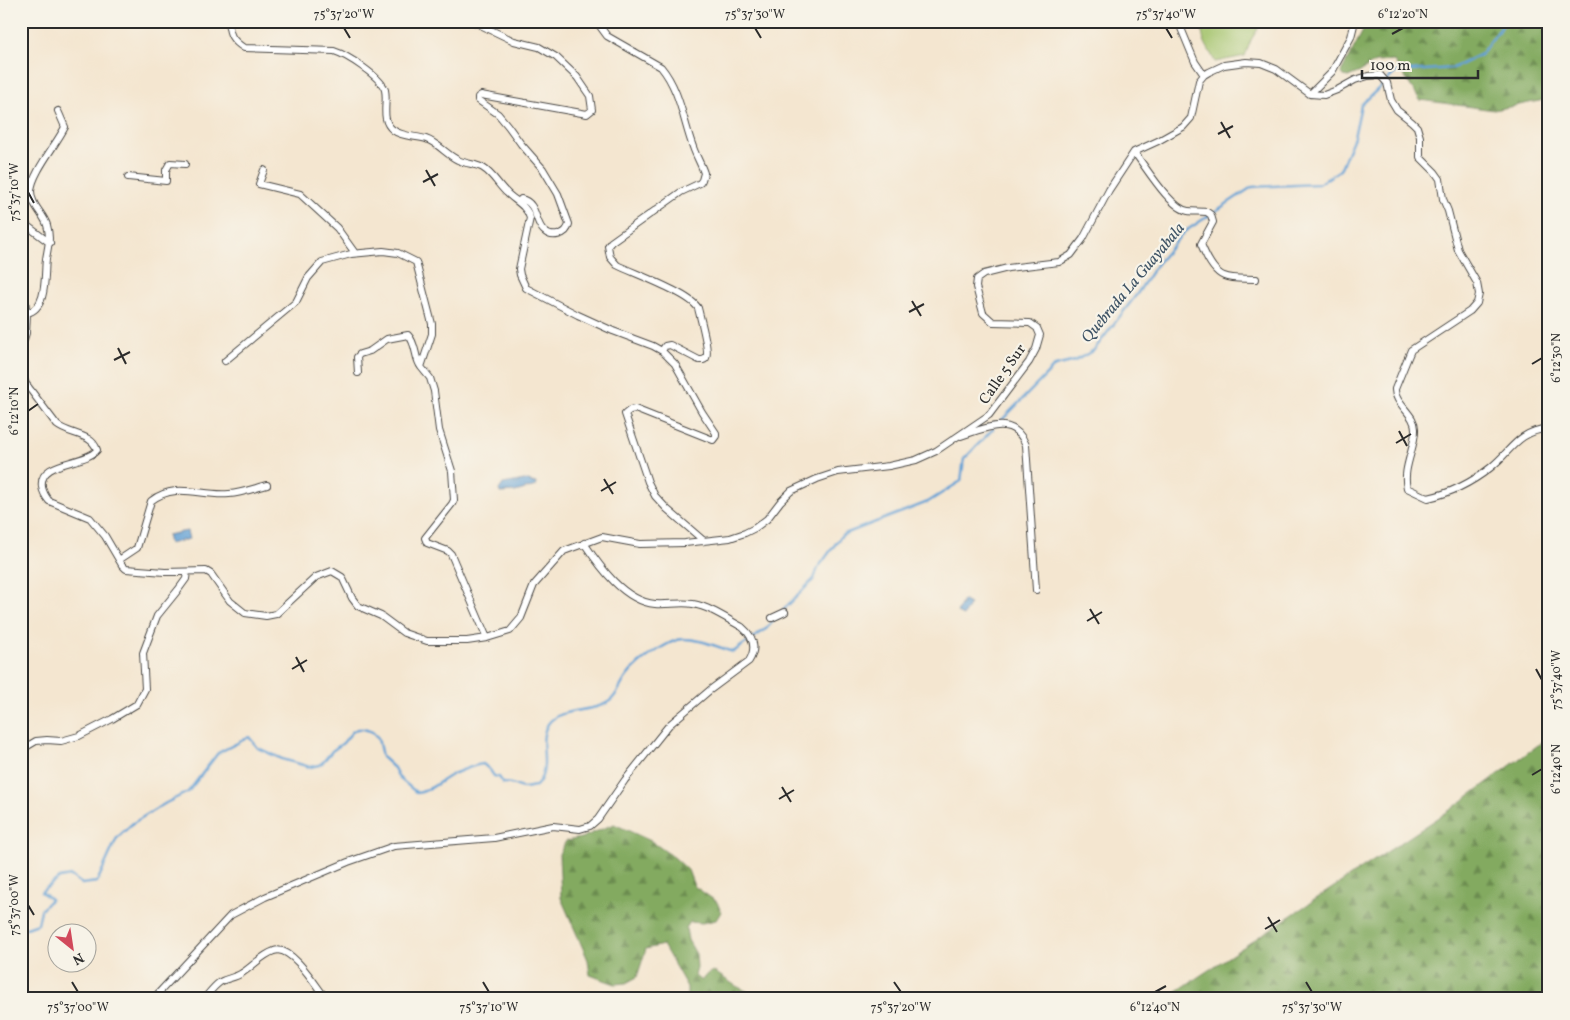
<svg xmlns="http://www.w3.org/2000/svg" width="1570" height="1020" viewBox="0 0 1570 1020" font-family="Vollkorn,serif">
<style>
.grass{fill:#a4c46d;stroke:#68784c}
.forest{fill:url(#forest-firs);stroke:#576a46}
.water{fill:url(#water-waves);stroke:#476680}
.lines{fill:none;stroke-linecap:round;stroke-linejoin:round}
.stream{stroke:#63a1d5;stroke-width:2.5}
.street-casing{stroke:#494744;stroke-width:8}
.street{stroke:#fff;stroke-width:6}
.ticks{fill:none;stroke:#2b2b2b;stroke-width:2}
.labels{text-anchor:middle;stroke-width:4.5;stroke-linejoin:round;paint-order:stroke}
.street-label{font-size:15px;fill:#2b2b2b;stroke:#f7f3e8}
.water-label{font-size:16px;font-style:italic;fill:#3f5466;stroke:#f7f3e8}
.neatline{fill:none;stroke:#2b2b2b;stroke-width:2}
.ticks-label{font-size:12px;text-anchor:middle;fill:#2b2b2b}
</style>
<defs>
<pattern id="forest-firs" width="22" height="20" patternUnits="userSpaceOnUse" patternTransform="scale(1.25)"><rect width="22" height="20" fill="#83aa60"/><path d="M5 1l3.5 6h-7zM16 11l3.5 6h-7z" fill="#6b8b4f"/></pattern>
<pattern id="water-waves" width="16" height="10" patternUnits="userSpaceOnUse" patternTransform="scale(1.25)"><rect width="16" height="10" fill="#63a1d5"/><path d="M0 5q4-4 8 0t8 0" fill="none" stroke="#5283ad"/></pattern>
</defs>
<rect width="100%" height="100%" fill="#f7f3e8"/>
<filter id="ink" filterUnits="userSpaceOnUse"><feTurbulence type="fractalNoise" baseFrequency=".02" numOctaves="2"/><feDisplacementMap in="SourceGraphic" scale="10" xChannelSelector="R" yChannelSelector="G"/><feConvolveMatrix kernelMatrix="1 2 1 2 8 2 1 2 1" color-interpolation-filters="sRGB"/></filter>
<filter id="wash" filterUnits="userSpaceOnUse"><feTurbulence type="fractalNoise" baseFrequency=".0096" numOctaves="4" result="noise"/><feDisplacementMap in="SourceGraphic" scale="20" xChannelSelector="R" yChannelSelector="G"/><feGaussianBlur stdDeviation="1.12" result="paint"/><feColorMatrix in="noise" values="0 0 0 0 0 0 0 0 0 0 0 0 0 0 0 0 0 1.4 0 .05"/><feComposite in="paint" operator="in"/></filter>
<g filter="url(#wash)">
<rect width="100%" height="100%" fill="#f4e6d0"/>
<path class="grass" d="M1203 21H1257L1259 27 1251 40 1245 56 1215 62C1208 46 1199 39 1203 21Z"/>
<path class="forest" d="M1373 21H1549V99L1494 110 1420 100 1394 61 1375 62 1360 72 1348 77 1344 76 1341 72 1364 29Z
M1549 737V999H1165L1450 810Z
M614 824 651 841 675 858 688 870 694 886 717 902 721 912 716 920 702 923 690 922 686 928 688 940 696 954 697 967 695 976 701 981 707 974 713 971 736 986 763 999H686L687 997V987L663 945 646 949 637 977 626 983 615 984 590 975 588 960 561 898 559 854 566 841 581 838Z"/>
<path class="water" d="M524 480 536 483V486L515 492 500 493 499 490 503 484Z
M187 531 189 539 169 544 167 535Z
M963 600 970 604 963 616 957 613Z"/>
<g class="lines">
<path class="stream" d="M997 425 1055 366 1075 361 1094 350 1137 294 1156 265 1184 232 1252 187 1319 184 1340 170 1354 137 1361 105 1396 72 1453 68 1480 55 1506 21
M782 611 814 579 818 568 842 535 928 502 961 481 964 459 993 429
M21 928 24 929 38 924 41 910 51 899 41 892 59 878 71 876 82 884 97 882 117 838 133 823 166 803 188 792 218 753 249 737 258 748 282 759 310 767 319 765 323 762 332 751 343 743 352 732 357 729H364L372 732 378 738 382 757 394 768 399 778 417 793C431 791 441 780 453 774 460 771 475 765 483 764L490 770 494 776 499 777 503 783C512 783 512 784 519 787 524 790 531 786 536 786 553 767 536 743 548 724 560 706 594 714 611 700 618 694 622 682 628 675 637 663 670 638 685 639 701 639 718 647 733 652L766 629 775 619"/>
</g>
</g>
<g filter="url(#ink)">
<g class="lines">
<defs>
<path id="street" d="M229 21C228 34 233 41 244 48L334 51C347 55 381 77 385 90 388 103 380 120 393 130 402 137 416 136 426 139 438 143 447 155 458 160 466 164 476 164 483 168 493 174 499 186 507 193 515 201 527 206 530 218L519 269 520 275 526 288 578 315 613 331 653 346 662 351 675 364 702 412 716 433V436L713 440 635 409 630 410 625 414 648 482 655 496 667 509 704 541
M472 21 514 41 539 47 556 57 577 77 590 96 592 110 587 114 481 95 478 97V100L498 114 508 126 521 144 543 169 558 194 569 224C567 235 552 239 544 231 534 222 538 203 521 199L518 202
M596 21 607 36 661 67C680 90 683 120 693 147 696 156 701 164 704 173L702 180 700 183 681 192 611 242 608 246 610 257 617 265C635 274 689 293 698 308 700 317 710 351 706 358 704 361 702 360 699 360L670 345 665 346 662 351
M1178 21 1195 62 1204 75
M1310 94 1324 95 1337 90 1355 80 1368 76 1380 75 1387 83 1391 100 1397 110 1412 122 1417 127 1420 137V157L1435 172 1440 179 1443 199 1448 211 1458 250 1477 283 1479 294 1477 303 1470 311 1411 350 1395 389C1394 404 1416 414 1415 430 1415 449 1402 469 1407 488L1428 498C1451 493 1471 483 1490 468 1512 451 1516 432 1549 428
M1134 152C1146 167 1170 208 1188 211 1194 212 1201 211 1207 212L1211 215 1213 222 1201 244C1205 254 1213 272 1224 276 1233 280 1246 278 1256 279
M264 170 259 184 300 194 337 228 355 253
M128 177 166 181V170L170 163 185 164
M21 225H26L50 243
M21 275 27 313 26 333 21 349
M27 313C48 308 44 275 46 259 48 246 51 239 47 225 43 213 31 205 31 191 32 173 56 145 65 127L58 111
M225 361 296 302 308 278 322 262 351 254 383 251 398 253 416 262 432 324V334L421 367 430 378 434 391 439 430 452 471 454 500 452 504 425 538 427 543 448 551 451 554 487 638
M21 372 26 384 57 425C69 435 92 433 97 450 85 465 38 460 42 487 43 493 45 496 49 501L90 518 105 536 122 565 126 569 165 572 206 571 211 574 230 601 245 613 266 616 276 614 316 577 332 571 342 577 352 598 358 606 381 616 404 633 427 641H467L487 638 510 631 521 618 534 585 564 551 602 537 640 544 685 543 730 538 745 533 755 528 767 519 780 502 791 491 817 479 838 472 889 466 916 460 936 451 989 415 1029 362 1036 349 1040 335 1037 328 1030 323 993 322 983 313 976 287 977 279 984 274 1008 268 1059 262 1071 255 1083 239 1109 190 1134 152 1158 141 1183 127 1191 118 1199 81 1204 75 1209 72 1224 65 1246 62 1261 63 1276 69 1310 94 1332 72 1351 37 1355 21
M358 373 357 357 360 354 370 351 387 339 408 335C417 344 414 358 421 367
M961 436C986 428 1013 414 1026 445L1036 590
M119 560 137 548 151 501C176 481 202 497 229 494 242 493 255 488 267 485
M772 618 785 612
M21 750 36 741 47 740 61 741 79 736 112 719 137 704 145 689 143 653 157 616 178 590 186 579 187 572
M153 999 231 915 265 897 348 862 394 846 494 838 553 826 580 829 590 826 598 819 625 780 669 725 710 690 749 661C757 648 754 637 742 627 727 619 710 607 693 604 681 602 667 605 655 604 624 601 600 567 584 543
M204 999C209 993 214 986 220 982 227 978 235 978 242 973 252 967 262 955 274 951 291 944 317 987 326 999"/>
</defs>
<use href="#street" class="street-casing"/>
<use href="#street" class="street"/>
</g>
</g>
<path class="ticks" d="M344 28 350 38M755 28 761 38M1166 28 1172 38M1392 34 1403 28M1221 122 1230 138M1218 134 1233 126M426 170 435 186M423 182 438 174M28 192 34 203M912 301 921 316M909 312 924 304M118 348 126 364M114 360 130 352M1532 364 1542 358M28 411 38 404M1399 431 1407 446M1396 443 1411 434M604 479 613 494M601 491 616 482M1090 609 1099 624M1087 621 1102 612M296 657 304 672M292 669 307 660M1536 669 1542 680M1532 775 1542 769M782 787 791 802M779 799 794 790M28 905 34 915M1268 917 1277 932M1265 929 1280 920M72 982 78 992M483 982 489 992M894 982 901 992M1306 982 1312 992M1155 992 1166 986"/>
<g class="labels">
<g class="street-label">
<text transform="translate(1002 374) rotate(-55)" y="5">Calle 5 Sur</text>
</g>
<g class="water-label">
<text transform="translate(1132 282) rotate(-50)" y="6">Quebrada La Guayabala</text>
</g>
</g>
<rect width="1570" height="1020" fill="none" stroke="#f7f3e8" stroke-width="55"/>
<g transform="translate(72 948) rotate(150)"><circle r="24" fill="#f7f3e8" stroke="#a5a39c"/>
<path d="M0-4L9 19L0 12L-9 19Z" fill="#d1495b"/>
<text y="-8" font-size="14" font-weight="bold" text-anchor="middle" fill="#2b2b2b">N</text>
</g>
<path d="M1362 70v8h116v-8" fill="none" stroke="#2b2b2b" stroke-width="2.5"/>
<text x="1370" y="70" font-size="15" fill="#2b2b2b" stroke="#f7f3e8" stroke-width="4" paint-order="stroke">100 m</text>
<rect x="28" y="28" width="1514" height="964" class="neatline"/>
<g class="ticks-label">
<text x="344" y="18">75°37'20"W</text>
<text x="755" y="18">75°37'30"W</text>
<text x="1166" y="18">75°37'40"W</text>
<text x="1403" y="18">6°12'20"N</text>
<text transform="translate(14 192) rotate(-90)" y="4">75°37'10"W</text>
<text transform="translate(1556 358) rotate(-90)" y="4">6°12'30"N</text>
<text transform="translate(14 411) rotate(-90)" y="4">6°12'10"N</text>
<text transform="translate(1556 680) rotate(-90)" y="4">75°37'40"W</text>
<text transform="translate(1556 769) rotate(-90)" y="4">6°12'40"N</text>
<text transform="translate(14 905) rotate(-90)" y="4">75°37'00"W</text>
<text x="78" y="1011">75°37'00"W</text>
<text x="489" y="1011">75°37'10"W</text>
<text x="901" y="1011">75°37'20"W</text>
<text x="1155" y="1011">6°12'40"N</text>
<text x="1312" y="1011">75°37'30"W</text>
</g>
</svg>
